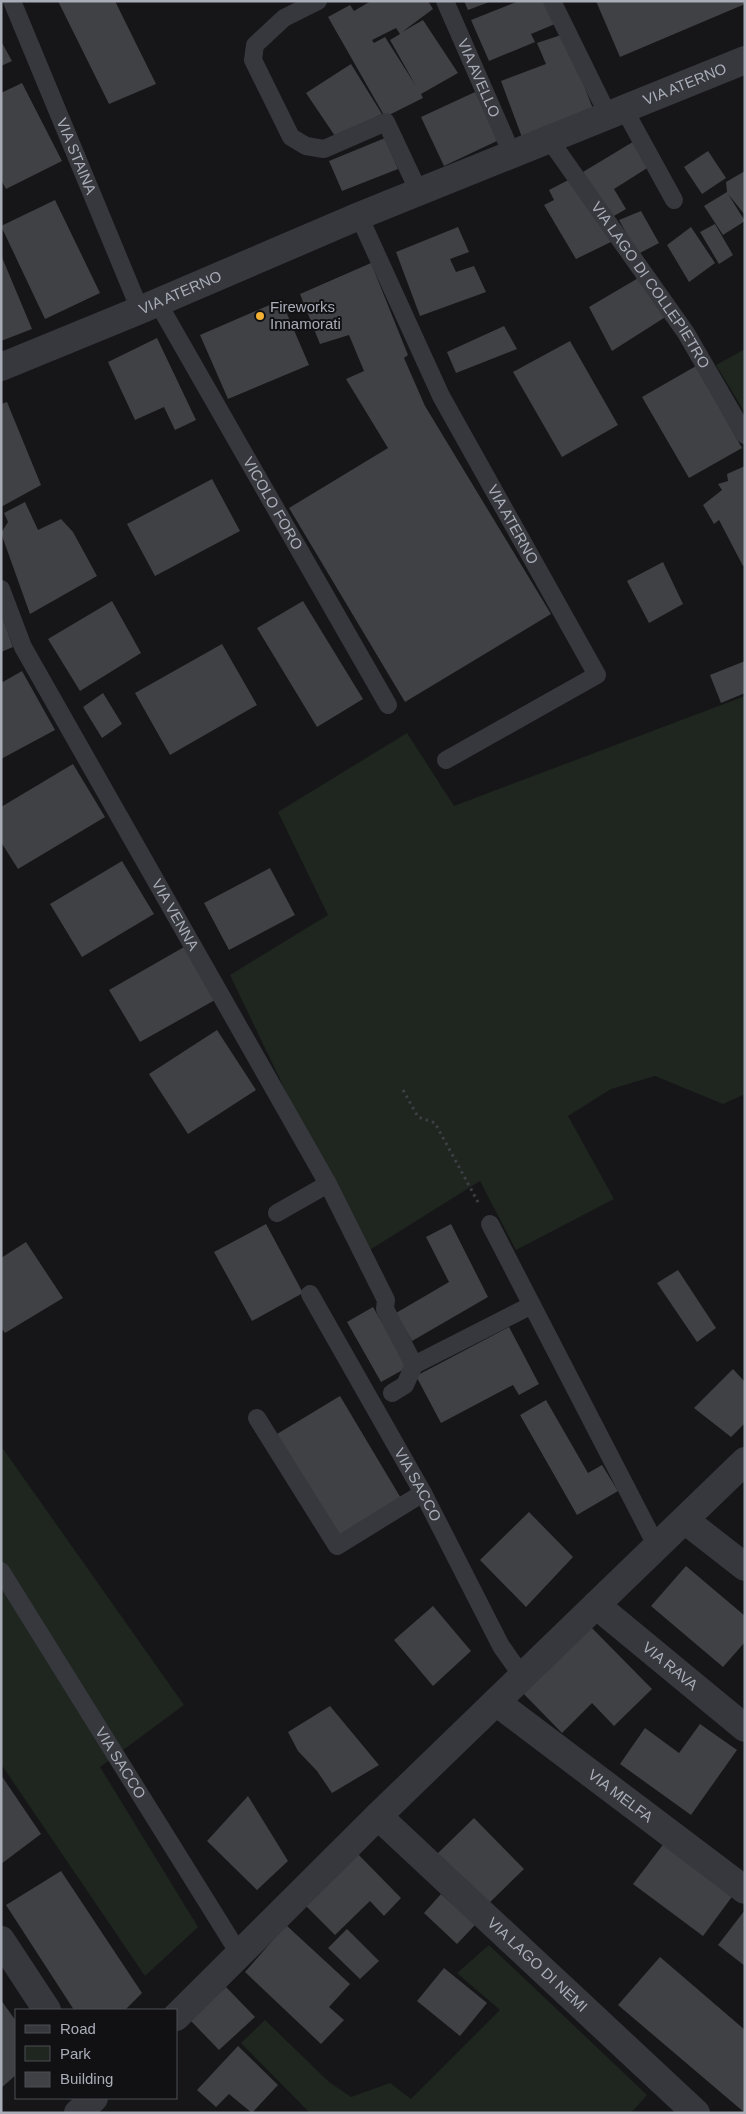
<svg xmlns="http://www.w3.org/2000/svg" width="746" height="2114" viewBox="0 0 746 2114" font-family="Arial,sans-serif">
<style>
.green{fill:#1e261f}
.building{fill:#404145;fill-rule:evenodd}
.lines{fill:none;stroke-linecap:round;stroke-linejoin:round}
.path{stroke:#3d3f44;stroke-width:3;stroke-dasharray:2.5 4;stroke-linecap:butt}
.service{stroke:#37383d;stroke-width:18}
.minor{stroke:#37383d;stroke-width:28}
.tertiary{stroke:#37383d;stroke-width:28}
.poi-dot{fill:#f2b134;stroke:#111113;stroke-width:2}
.labels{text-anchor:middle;stroke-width:4;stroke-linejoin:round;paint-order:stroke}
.street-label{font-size:15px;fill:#a8adb8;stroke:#111113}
.poi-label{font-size:15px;fill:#a8adb8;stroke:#111113;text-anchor:start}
</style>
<rect width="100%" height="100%" fill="#161618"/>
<path class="green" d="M745 349V413L716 365Z
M745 696V1094L723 1104 655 1076 611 1089 568 1116 614 1199 516 1250 480 1181 368 1251 311 1144 230 975 328 915 278 812 407 733 454 806Z
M1 1446 184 1705 100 1767 198 1927 145 1976 1 1764Z
M489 1945 647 2095 631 2113H310L241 2043 265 2020 329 2082 351 2097 390 2083 411 2099 500 2010 457 1973Z"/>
<path class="building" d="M58 1H115L156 84 109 104Z
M371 1H428L433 9 402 32 423 20 458 73 421 94 423 98 385 117 328 17 350 5 354 11ZM396 28 400 34 390 40 416 86 385 37 374 43 372 40Z
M464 1H492L468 10Z
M519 1H544L555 24 531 34 535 42 489 61 471 20Z
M596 1H745V4L620 57Z
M564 34 595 114 523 140 501 81 546 64 537 43Z
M1 41 12 61 1 66Z
M351 64 382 114 335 136 306 93Z
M22 83 62 161 6 189 1 180V93Z
M475 92 499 140 444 166 421 117Z
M385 138 398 169 342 191 329 161Z
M636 140 652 165 614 189 626 209 607 220 583 172Z
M708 151 726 178 702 194 684 167Z
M745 171V215L728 194 745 221 723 235 704 206 727 192 726 182Z
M578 175 615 240 576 259 544 205 554 200 549 190Z
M55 200 100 293 45 319 1 226Z
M641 211 659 243 638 254 619 220Z
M715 224 733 255 719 264 700 232Z
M458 227 469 252 450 259 456 272 474 266 486 292 420 316 396 252Z
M691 227 715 263 689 282 667 245Z
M1 255 32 329 1 341Z
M371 263 408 355 404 358 425 406 551 614 405 702 289 508 388 448 346 379 364 371 349 335 320 344 300 294Z
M640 277 667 316 612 351 589 307Z
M281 300 309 365 228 399 200 335Z
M504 326 517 349 456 373 447 352Z
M157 338 196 420 175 430 164 407 135 420 108 362Z
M570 341 618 425 562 457 513 372Z
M696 366 742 448 689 478 642 397Z
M7 402 41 485 1 507V404Z
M745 466V565L743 566 719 520 714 524 703 505 722 490 718 484 728 481 727 474Z
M212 479 240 531 155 576 127 524Z
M25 502 38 530 61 519 73 532 97 576 30 614 1 533 8 522 4 513Z
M663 562 683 604 649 623 627 581Z
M112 601 141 653 80 691 48 639Z
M303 601 363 699 317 727 257 628Z
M1 613 13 647 1 652Z
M222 644 257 705 170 755 135 693Z
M745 661V693L721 703 710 675Z
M22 671 55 730 1 759V683Z
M103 693 122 724 102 738 83 707Z
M73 764 105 817 18 869 1 842V807Z
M122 861 154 914 82 957 50 904Z
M270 868 295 915 229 950 204 903Z
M184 947 215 1000 140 1042 109 990Z
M217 1030 256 1090 188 1134 149 1074Z
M266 1224 303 1293 252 1321 214 1252Z
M451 1224 488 1297 412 1341 396 1313 449 1282 426 1237Z
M26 1242 63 1298 5 1333 1 1328V1258Z
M678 1270 716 1328 697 1342 657 1283Z
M373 1307 408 1367 381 1382 347 1322Z
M509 1327 539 1384 519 1395 513 1385 441 1423 416 1376Z
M733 1369 745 1382V1423L731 1437 694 1408Z
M340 1396 402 1500 339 1537 277 1434Z
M546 1400 588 1473 602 1465 618 1491 577 1515 520 1415Z
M529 1512 573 1557 526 1607 480 1560Z
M686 1566 745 1616V1642L723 1667 651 1606Z
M433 1606 471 1651 433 1686 394 1640Z
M587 1623 652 1689 614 1726 592 1703 562 1733 519 1689Z
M330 1706 379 1765 332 1793 317 1771 298 1751 288 1732Z
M700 1724 737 1750 691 1815 620 1764 645 1728 679 1753Z
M1 1775 41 1834 1 1864Z
M248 1796 288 1861 257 1890 207 1841Z
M474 1818 524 1869 486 1906 436 1855Z
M665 1842 734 1894 703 1936 633 1884Z
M352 1848 401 1898 384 1916 370 1901 335 1935 300 1900Z
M61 1871 142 1993 125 2010H74L6 1905Z
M441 1894 475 1925 457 1944 424 1913Z
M745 1910V1966L718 1945Z
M286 1925 350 1984 329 2007 344 2020 321 2044 245 1972Z
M347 1929 379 1961 360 1979 328 1948Z
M660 1957 745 2030V2113L618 2005Z
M444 1968 487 2003 460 2036 417 2001Z
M226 1987 255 2017 219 2050 190 2020Z
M1 2000 16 2021V2075L1 2088Z
M238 2046 278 2085 252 2113 229 2094 216 2107 197 2090Z"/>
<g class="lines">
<path class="path" d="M403 1090 418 1117 435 1123 478 1202"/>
<g class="service">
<path id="s1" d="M12 1 140 310"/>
<path d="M318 1 284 18 255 45 253 60 291 137 306 146 324 149 386 122 419 192"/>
<path id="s2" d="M445 1 512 154"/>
<path d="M552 1 608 115"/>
<path d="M624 109 674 200"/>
<path id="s3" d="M549 139 686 333 745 435"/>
<path id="s4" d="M359 216 441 396 597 675 446 760"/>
<path id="s5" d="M158 303 388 705"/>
<path id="s6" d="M1 589 23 647 328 1184 277 1213"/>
<path d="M328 1184 386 1300 385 1309 414 1365"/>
<path d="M490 1224 657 1547"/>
<path id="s7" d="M310 1294 423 1493 501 1646 522 1676"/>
<path d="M392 1393 405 1385 414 1365 532 1305"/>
<path d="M257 1418 337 1546 423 1493"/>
<path id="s8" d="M1 1571 240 1955"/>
</g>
<g class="minor">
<path d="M686 1521 745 1567"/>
<path id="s9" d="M596 1605 745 1728"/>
<path id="s10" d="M496 1702 745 1890"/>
<path id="s11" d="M378 1816 696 2113"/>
<path d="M1 1940 47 2010"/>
<path d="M176 2017 378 1816 745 1461"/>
<path d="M78 2113 94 2098"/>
</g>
<path class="tertiary" id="s12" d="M1 367 140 310 359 216 745 60"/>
</g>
<circle class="poi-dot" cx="260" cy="316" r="5"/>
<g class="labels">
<g class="street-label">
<text dy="5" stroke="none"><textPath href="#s2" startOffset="84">VIA AVELLO</textPath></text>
<text dy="5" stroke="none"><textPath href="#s12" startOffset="740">VIA ATERNO</textPath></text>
<text dy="5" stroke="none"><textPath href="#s1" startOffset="168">VIA STAINA</textPath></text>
<text dy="5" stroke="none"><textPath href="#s3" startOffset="178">VIA LAGO DI COLLEPIETRO</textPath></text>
<text dy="5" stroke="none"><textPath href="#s12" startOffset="194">VIA ATERNO</textPath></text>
<text dy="5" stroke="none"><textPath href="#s5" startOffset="231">VICOLO FORO</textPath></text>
<text dy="5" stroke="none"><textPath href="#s4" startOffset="345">VIA ATERNO</textPath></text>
<text dy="5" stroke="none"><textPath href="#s6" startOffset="370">VIA VENNA</textPath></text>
<text dy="5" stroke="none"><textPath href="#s7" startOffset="219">VIA SACCO</textPath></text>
<text dy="5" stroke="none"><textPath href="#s9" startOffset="96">VIA RAVA</textPath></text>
<text dy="5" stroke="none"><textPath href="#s8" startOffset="226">VIA SACCO</textPath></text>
<text dy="5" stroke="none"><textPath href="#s10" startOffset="156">VIA MELFA</textPath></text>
<text dy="5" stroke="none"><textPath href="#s11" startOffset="218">VIA LAGO DI NEMI</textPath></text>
</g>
<g class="poi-label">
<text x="270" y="312">Fireworks<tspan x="270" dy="17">Innamorati</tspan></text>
</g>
</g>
<rect width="746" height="2114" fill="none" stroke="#a8adb8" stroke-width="5"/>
<rect x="15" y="2009" width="162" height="90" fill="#111113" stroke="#4d4f55"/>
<rect x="25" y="2025" width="25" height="8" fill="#37383d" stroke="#4d4f55"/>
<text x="60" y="2034" font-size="15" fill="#a8adb8">Road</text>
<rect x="25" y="2046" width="25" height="15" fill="#1e261f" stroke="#4d4f55"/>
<text x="60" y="2059" font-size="15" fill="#a8adb8">Park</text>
<rect x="25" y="2072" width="25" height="15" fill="#404145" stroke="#4d4f55"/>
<text x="60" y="2084" font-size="15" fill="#a8adb8">Building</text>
</svg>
